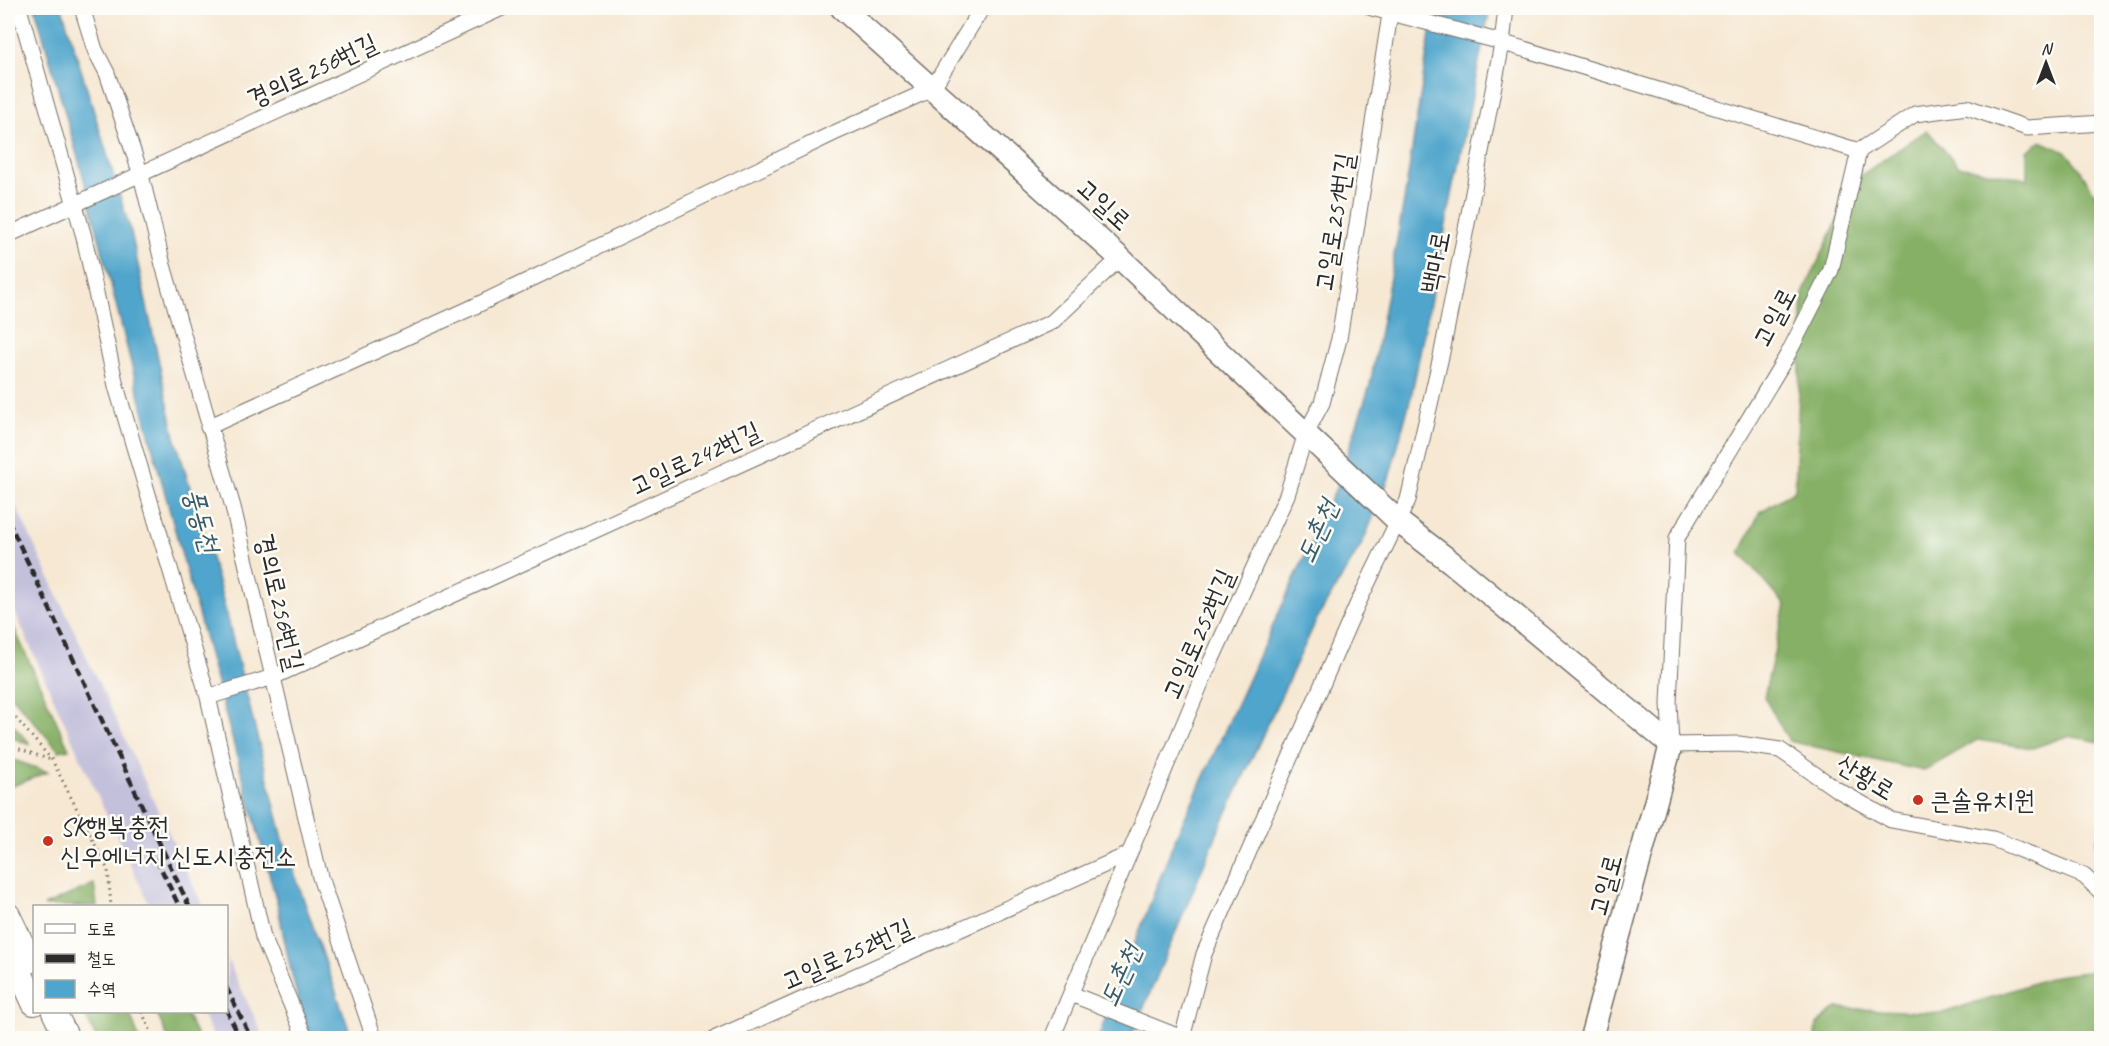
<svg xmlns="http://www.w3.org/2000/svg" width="2109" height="1046" viewBox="0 0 2109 1046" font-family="Caveat,'Poor Story',sans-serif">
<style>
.industrial{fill:#c3c0db}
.forest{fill:#86b066;stroke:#586e48;stroke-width:1.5}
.water{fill:#4fa5cc;stroke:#3d687c;stroke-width:1.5}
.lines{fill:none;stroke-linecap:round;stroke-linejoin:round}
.street-casing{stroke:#726d66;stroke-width:17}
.secondary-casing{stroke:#726d66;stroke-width:25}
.primary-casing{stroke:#726d66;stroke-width:26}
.path{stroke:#726d66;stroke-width:3;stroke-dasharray:1.5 4.5;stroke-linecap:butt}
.street{stroke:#fff;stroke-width:15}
.secondary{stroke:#fff;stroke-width:22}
.primary{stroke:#fff;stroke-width:24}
.rail{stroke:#2b2b2b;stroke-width:4.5;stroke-dasharray:9 4.5;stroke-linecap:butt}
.poi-dot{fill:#c8321e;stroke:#fdfcf7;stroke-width:2}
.labels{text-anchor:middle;stroke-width:5;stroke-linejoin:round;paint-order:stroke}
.street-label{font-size:26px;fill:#2b2b2b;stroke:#fdfcf7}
.poi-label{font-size:26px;fill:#2b2b2b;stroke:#fdfcf7;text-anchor:start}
.water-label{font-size:27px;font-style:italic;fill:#395c6b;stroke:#fdfcf7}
</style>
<rect width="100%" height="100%" fill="#fdfcf7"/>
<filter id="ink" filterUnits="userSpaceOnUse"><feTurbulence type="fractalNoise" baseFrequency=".0167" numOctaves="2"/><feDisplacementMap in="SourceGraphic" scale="12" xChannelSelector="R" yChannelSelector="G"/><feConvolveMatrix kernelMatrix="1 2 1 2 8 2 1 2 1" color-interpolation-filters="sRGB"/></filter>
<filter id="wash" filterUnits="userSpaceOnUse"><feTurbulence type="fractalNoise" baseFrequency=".008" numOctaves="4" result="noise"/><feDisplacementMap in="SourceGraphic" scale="24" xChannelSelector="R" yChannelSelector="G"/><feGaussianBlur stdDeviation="1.35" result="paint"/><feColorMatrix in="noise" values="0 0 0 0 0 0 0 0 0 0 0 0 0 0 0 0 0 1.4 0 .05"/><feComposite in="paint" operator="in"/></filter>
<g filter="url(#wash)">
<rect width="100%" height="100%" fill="#f6e8d3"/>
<path class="industrial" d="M8 489 203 906H150L94 788 8 597Z
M227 958 264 1038H214L201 1012H226Z"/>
<path class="forest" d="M1927 130 1958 166 2027 179V151L2041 141 2066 152 2080 169 2101 205V742L2067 736 2033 748 1977 740 1924 771 1789 741 1764 697 1785 605 1740 553 1760 512 1795 490 1803 294 1857 178Z
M8 615 69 749 59 751 8 692Z
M8 719 31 745 8 736Z
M8 758 48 772 8 788Z
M2101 835V872L2097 868V839Z
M94 884 97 906H44Z
M2101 970V1038H1816L1817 1024 1837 1008 1943 1013 2055 976Z
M84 1012H129L139 1038H96Z
M156 1012H185L198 1038H168Z"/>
<path class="water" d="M35 8H62L131 232 175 437 219 585 284 843 352 1038H310C295 995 286 952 278 906L155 457 84 179Z
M1434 8H1490L1411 397 1389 478 1363 542 1317 619 1220 827 1131 1038H1098L1175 839 1336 488 1370 385 1403 207Z"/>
</g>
<g filter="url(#ink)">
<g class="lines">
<defs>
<path id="street" d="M19 8 84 237 116 386 208 697 263 937 305 1038
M82 8 95 50 107 73 141 175 163 265 233 507 320 877 374 1038
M1372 8 1494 40 1859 151
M2102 123 2027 128 1967 107 1915 114 1859 151 1831 270 1788 354 1677 538 1669 703 1671 745 1739 744 1780 750 1836 789 1891 820 1993 839 2084 876 2102 893
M8 235 502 8
M208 427 471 308 832 134 932 89 982 8
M208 697 273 677 1052 322 1120 258
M1071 994 1182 1038
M716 1038 1129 854
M1052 1038 1201 683 1287 495 1306 433 1322 403 1339 339 1391 8
M1182 1038 1204 954 1357 605 1408 500 1442 352 1502 44 1506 8"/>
<path id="secondary" d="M842 8 1120 258 1399 522 1451 562 1671 745 1591 1038"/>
<path id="primary" d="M8 915 30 961
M8 946 34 1003
M54 1012 67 1038"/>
</defs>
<use href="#street" class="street-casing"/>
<use href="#secondary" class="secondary-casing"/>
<use href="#primary" class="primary-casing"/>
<path class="path" d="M8 709 52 760 108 870 111 906
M8 745 51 760
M142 1012 154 1038"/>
<use href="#street" class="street"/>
<use href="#secondary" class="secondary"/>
<use href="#primary" class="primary"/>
<path class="rail" d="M8 520 189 906
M156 858 179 906
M226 987 251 1038
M226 1009 240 1038"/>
</g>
</g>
<g class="poi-dot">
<circle cx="1918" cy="800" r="6"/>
<circle cx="48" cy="841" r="6"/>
</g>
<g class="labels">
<g class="street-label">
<text transform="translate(312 70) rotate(-25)" y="9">경의로256번길</text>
<text transform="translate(1104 204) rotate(42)" y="9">고일로</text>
<text transform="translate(1334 222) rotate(-81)" y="9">고일로251번길</text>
<text transform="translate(1435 262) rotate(-79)" y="9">백마로</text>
<text transform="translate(1774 317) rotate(-62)" y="9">고일로</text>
<text transform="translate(695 458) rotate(-25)" y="9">고일로242번길</text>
<text transform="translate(280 602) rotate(77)" y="9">경의로256번길</text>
<text transform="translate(1198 634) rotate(-66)" y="9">고일로252번길</text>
<text transform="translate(1866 777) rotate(31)" y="9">산황로</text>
<text transform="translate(1605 885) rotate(-75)" y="9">고일로</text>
<text transform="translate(847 954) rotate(-24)" y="9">고일로252번길</text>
</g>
<g class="poi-label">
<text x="1930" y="809">큰솔유치원</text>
<text x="60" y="835">SK행복충전<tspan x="60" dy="30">신우에너지 신도시충전소</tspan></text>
</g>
<g class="water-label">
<text transform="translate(202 520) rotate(74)" y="9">풍동천</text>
<text transform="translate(1317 531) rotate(-66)" y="9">도촌천</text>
<text transform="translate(1120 975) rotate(-66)" y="9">도촌천</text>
</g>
</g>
<rect width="2109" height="1046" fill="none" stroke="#fdfcf7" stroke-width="30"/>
<rect x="33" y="905" width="195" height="108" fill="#fdfcf7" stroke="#a9a8a5" stroke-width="1.5"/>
<rect x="45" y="924" width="30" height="9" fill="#ffffff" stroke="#a9a8a5" stroke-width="1.5"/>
<text x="87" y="935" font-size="18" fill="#2b2b2b">도로</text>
<rect x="45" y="954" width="30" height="9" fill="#2b2b2b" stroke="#a9a8a5" stroke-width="1.5"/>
<text x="87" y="965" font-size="18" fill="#2b2b2b">철도</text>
<rect x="45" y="980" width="30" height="18" fill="#4fa5cc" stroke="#a9a8a5" stroke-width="1.5"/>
<text x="87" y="995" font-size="18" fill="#2b2b2b">수역</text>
<g transform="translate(2046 63)" stroke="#fdfcf7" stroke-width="4.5" paint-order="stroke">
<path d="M0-4.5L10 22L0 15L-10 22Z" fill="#2b2b2b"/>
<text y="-9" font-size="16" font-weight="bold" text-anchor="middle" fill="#2b2b2b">N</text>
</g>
</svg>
